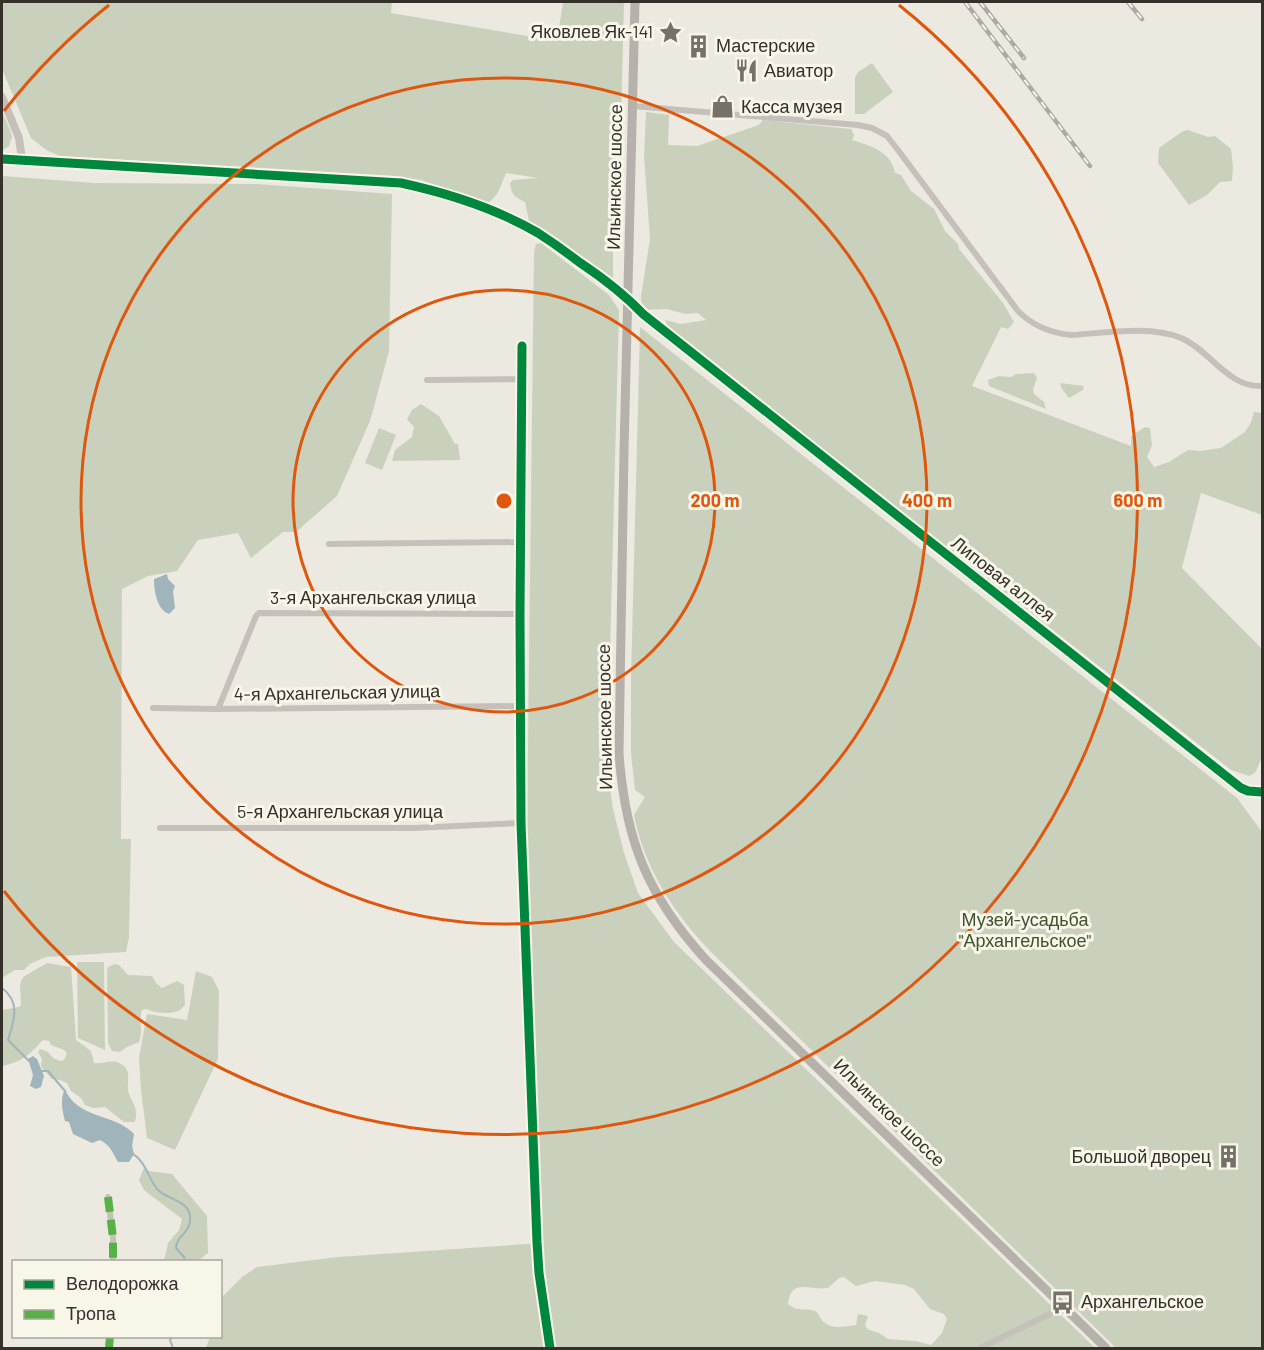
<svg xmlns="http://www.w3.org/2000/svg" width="1264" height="1350" viewBox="0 0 1264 1350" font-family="Barlow,sans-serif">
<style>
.green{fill:#c9d1bc;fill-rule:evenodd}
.water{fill:#9fb5bb}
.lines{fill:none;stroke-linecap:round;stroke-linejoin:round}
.stream{stroke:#9fb5bb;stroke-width:2}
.minor{stroke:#c5c1ba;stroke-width:6}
.tertiary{stroke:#c5c1ba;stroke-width:8}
.secondary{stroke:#b6b2ab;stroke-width:9}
.rail-casing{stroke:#adaaa4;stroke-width:4.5}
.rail{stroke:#f8f5e9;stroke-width:2;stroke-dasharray:7;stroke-linecap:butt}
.quiet{stroke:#56b246;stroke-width:8;stroke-dasharray:15 8;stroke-linecap:butt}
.cycleway-casing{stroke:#f8f5e9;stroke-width:13}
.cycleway{stroke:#00873e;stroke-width:9}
.ring{fill:none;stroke:#df570d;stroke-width:3}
.labels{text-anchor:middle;stroke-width:6;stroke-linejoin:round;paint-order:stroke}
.poi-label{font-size:18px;fill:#353029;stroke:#f8f5e9;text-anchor:start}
.street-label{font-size:18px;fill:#353029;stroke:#f8f5e9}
.park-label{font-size:18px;fill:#3d522e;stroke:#f8f5e9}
.centre{fill:#df570d;stroke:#f8f5e9;stroke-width:3}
.ring-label{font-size:18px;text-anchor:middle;font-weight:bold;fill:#df570d;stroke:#f8f5e9;stroke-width:6;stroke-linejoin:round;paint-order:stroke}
</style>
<rect width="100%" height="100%" fill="#ece9e1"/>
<path class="green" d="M2 2H392L391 13 557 41 563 2H624L618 233 613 250V278L606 276 562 245 530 226 525 202C515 197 511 195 510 183L513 180 538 178 506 173C501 184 499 197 487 203L421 180 396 176 60 156 46 150 31 138 2 69Z
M872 63 893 92 864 114H855V78L858 72Z
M2 111 10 130 12 137 9 146 2 151Z
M646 112 669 115 668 145 697 146 759 125 763 120 851 129 854 135 852 140C871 146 891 151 895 173L901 175 911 191 934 209 945 231 958 244 959 249 1003 303 1014 322 1008 329 1001 327 972 386 1131 446V436L1145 427 1150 428 1152 445 1147 457 1154 467 1169 462 1188 450 1200 451 1221 448 1245 432 1251 422 1254 412 1262 413V515L1201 493 1182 568 1262 649V757L1255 773 1249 776 1231 770 669 328 665 320 681 324 706 320 698 313 685 314 667 309 642 310 641 296 650 239 644 156Z
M1188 130 1208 137 1215 136 1231 149 1233 167 1232 181 1220 182 1207 195 1189 205 1158 163 1159 148 1183 131Z
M2 176 95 183 257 184 392 194 389 351 370 421 337 496 296 532H283L251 558 238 533 198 540 177 571 148 576 122 589 121 839H131L129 937 126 952 46 957 30 964 24 970H15L2 978Z
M541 243 609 295 619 310 607 767 613 809 624 853 638 893 674 942 1095 1348H206L210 1337 220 1336 222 1297 242 1277 257 1267 338 1257 541 1243 527 826 534 252 536 244ZM844 1277 856 1286 875 1281 905 1285 914 1289 930 1309 944 1314 947 1319 942 1333 931 1345 916 1341 888 1339 879 1333 869 1330 865 1326 868 1316 858 1314 856 1325C846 1326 832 1330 824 1322 820 1319 819 1313 815 1311 806 1307 798 1313 788 1304 791 1277 810 1291 828 1288L839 1278Z
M640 327 1237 798 1262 832V1348H1116L712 953C675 915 644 868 634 815L645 797 635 790 631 754V677Z
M1034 373 1037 378 1033 389 1034 394 1044 402 1046 409 989 386 988 380 999 376 1011 377 1016 374Z
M1060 383 1084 386 1083 390 1069 398 1062 389Z
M421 404 439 416 455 444H458L460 460 392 461 395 450 412 437 414 427 407 419 412 410Z
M379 428 396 435 382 470 365 463Z
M77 962H104L105 1050 78 1038Z
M47 963 71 967 76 1040 91 1051 94 1063C103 1065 111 1058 121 1064 132 1070 127 1080 128 1090 131 1104 139 1105 135 1122H124L105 1107 93 1108 85 1105 81 1098 71 1091 67 1083 60 1080 52 1079 41 1067 42 1059 38 1052 40 1049 48 1052 53 1058 60 1061 64 1060 67 1053 64 1050 51 1045 49 1041 43 1040C29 1055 22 1062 2 1066V1010L19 1007 21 1005 20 984 23 977Z
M115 964 119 965 128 975 152 976 156 983 162 988 177 981 184 985 185 1005 179 1011C168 1014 157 1014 146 1009L142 1010C138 1021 144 1029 139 1042L127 1047 120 1052 112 1051 108 1043 107 971 108 967Z
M196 971 212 977 219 991 218 1059 175 1150 147 1138 141 1090 139 1058 147 1014 187 1020Z
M144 1168 149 1171 172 1174 207 1216 208 1253 198 1261H164L168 1243 179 1230 182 1219 144 1190 139 1180Z"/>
<path class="water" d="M167 574 168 579 175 586 173 591 175 608 169 614C157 610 154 591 154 579Z
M33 1056 37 1059 44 1076 41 1087 36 1089 30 1086 33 1075 28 1059Z
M65 1089C77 1119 114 1113 134 1134L132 1146 134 1154 129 1162H118C113 1153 110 1145 100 1140L92 1143 73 1134 69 1122 65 1121C62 1110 60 1099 65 1089Z"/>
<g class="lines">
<path class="stream" d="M2 988C21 1002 14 1021 8 1040L29 1061
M38 1071H48L65 1091
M132 1153C147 1163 147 1177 158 1190 168 1200 192 1201 190 1220 190 1233 176 1236 176 1248L184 1257 185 1262
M173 1348 170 1340 173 1336"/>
<path class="minor" d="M633 106 858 125 872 128 887 136 898 150 1018 311C1033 326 1050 333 1072 335 1104 333 1151 325 1181 338 1210 350 1228 388 1262 386
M522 346 520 614 521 823 537 1242 539 1273 550 1348
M427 380 522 379
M329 544 521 542
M153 708 218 709 521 706
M218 709 256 616 259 613 520 614
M160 828H414L521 823
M108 1197 113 1238V1262
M109 1348 110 1336
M980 1348 1064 1307"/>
<path class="tertiary" d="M2 97 19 138 22 160
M2 159 401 183C447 193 497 209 538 233 552 242 566 252 579 262 603 278 623 293 643 314L1241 788 1248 791 1262 792"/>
<path class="secondary" d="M635 2 624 451 619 753C625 840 647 895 706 960L1106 1348"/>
<defs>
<path id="rail" d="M965 2 1090 166
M980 2 1024 58
M1128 2 1142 19"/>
</defs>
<use href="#rail" class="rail-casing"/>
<use href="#rail" class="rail"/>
<path class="quiet" d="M108 1197 113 1238V1262
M109 1348 110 1336"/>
<defs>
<path id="cycleway" d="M2 159 401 183C447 193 497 209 538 233 552 242 566 252 579 262 603 278 623 293 643 314L1241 788 1248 791 1262 792
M522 346 520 614 521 823 537 1242 539 1273 550 1348"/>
</defs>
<use href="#cycleway" class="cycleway-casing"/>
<use href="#cycleway" class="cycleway"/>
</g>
<g class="ring">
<circle cx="504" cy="501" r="211"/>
<circle cx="504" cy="501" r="423"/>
<path d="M4 111A634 634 0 0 1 109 5M899 5A634 634 0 1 1 4 891"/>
</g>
<defs>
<symbol id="sight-bare" viewBox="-9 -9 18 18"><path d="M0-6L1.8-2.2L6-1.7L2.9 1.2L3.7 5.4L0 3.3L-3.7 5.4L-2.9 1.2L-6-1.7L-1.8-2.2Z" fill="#757169" stroke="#f8f5e9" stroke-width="2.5" paint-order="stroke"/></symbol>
<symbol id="building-bare" viewBox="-9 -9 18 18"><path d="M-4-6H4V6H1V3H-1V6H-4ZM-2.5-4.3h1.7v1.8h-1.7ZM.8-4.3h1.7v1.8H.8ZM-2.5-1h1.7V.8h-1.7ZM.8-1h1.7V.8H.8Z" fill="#757169" stroke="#f8f5e9" stroke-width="2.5" paint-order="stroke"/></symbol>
<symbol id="restaurant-bare" viewBox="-9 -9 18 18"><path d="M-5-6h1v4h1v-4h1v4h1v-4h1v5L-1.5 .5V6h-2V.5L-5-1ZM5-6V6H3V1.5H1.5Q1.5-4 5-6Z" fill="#757169" stroke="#f8f5e9" stroke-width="2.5" paint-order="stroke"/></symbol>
<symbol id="shop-bare" viewBox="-9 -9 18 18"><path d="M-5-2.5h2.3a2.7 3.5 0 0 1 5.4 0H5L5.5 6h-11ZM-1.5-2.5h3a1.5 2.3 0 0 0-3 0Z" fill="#757169" stroke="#f8f5e9" stroke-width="2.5" paint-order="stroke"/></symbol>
<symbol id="bus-bare" viewBox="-9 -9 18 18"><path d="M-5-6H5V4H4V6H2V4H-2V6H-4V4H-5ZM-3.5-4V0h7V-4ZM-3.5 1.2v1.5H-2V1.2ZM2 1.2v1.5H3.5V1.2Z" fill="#757169" stroke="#f8f5e9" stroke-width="2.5" paint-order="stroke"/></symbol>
</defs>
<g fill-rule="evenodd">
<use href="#sight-bare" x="654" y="16" width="33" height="33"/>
<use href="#building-bare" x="682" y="30" width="33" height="33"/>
<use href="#restaurant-bare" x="730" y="54" width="33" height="33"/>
<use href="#shop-bare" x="706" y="90" width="33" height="33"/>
<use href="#building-bare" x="1212" y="1140" width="33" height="33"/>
<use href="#bus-bare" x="1046" y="1286" width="33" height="33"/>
</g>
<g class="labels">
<g class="poi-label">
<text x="653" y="38" text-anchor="end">Яковлев Як-141</text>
<text x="716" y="52">Мастерские</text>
<text x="764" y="77">Авиатор</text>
<text x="741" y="113">Касса музея</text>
<text x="1211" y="1163" text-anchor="end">Большой дворец</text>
<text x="1081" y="1308">Архангельское</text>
</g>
<g class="street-label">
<text transform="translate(615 177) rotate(-89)" y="6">Ильинское шоссе</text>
<text transform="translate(1003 579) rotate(38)" y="6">Липовая аллея</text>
<text x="373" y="604">3-я Архангельская улица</text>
<text transform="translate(337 693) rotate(-1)" y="6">4-я Архангельская улица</text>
<text transform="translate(605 717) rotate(-91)" y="6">Ильинское шоссе</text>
<text x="340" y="818">5-я Архангельская улица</text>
<text transform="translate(889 1113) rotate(44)" y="6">Ильинское шоссе</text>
</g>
<g class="park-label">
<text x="1025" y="926">Музей-усадьба<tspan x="1025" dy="21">"Архангельское"</tspan></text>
</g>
</g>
<circle cx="504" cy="501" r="9" class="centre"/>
<g class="ring-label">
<text x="715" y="507">200 m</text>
<text x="927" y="507">400 m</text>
<text x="1138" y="507">600 m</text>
</g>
<rect width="1264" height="1350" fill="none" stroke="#353029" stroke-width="6"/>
<rect x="12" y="1260" width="210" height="78" fill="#f8f5e9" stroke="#aaa69c" stroke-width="1.5"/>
<rect x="24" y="1280" width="30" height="9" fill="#00873e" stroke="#aaa69c" stroke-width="1.5"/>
<text x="66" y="1290" font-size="18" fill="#353029">Велодорожка</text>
<rect x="24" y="1310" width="30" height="9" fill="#56b246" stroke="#aaa69c" stroke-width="1.5"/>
<text x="66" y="1320" font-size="18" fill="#353029">Тропа</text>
</svg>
